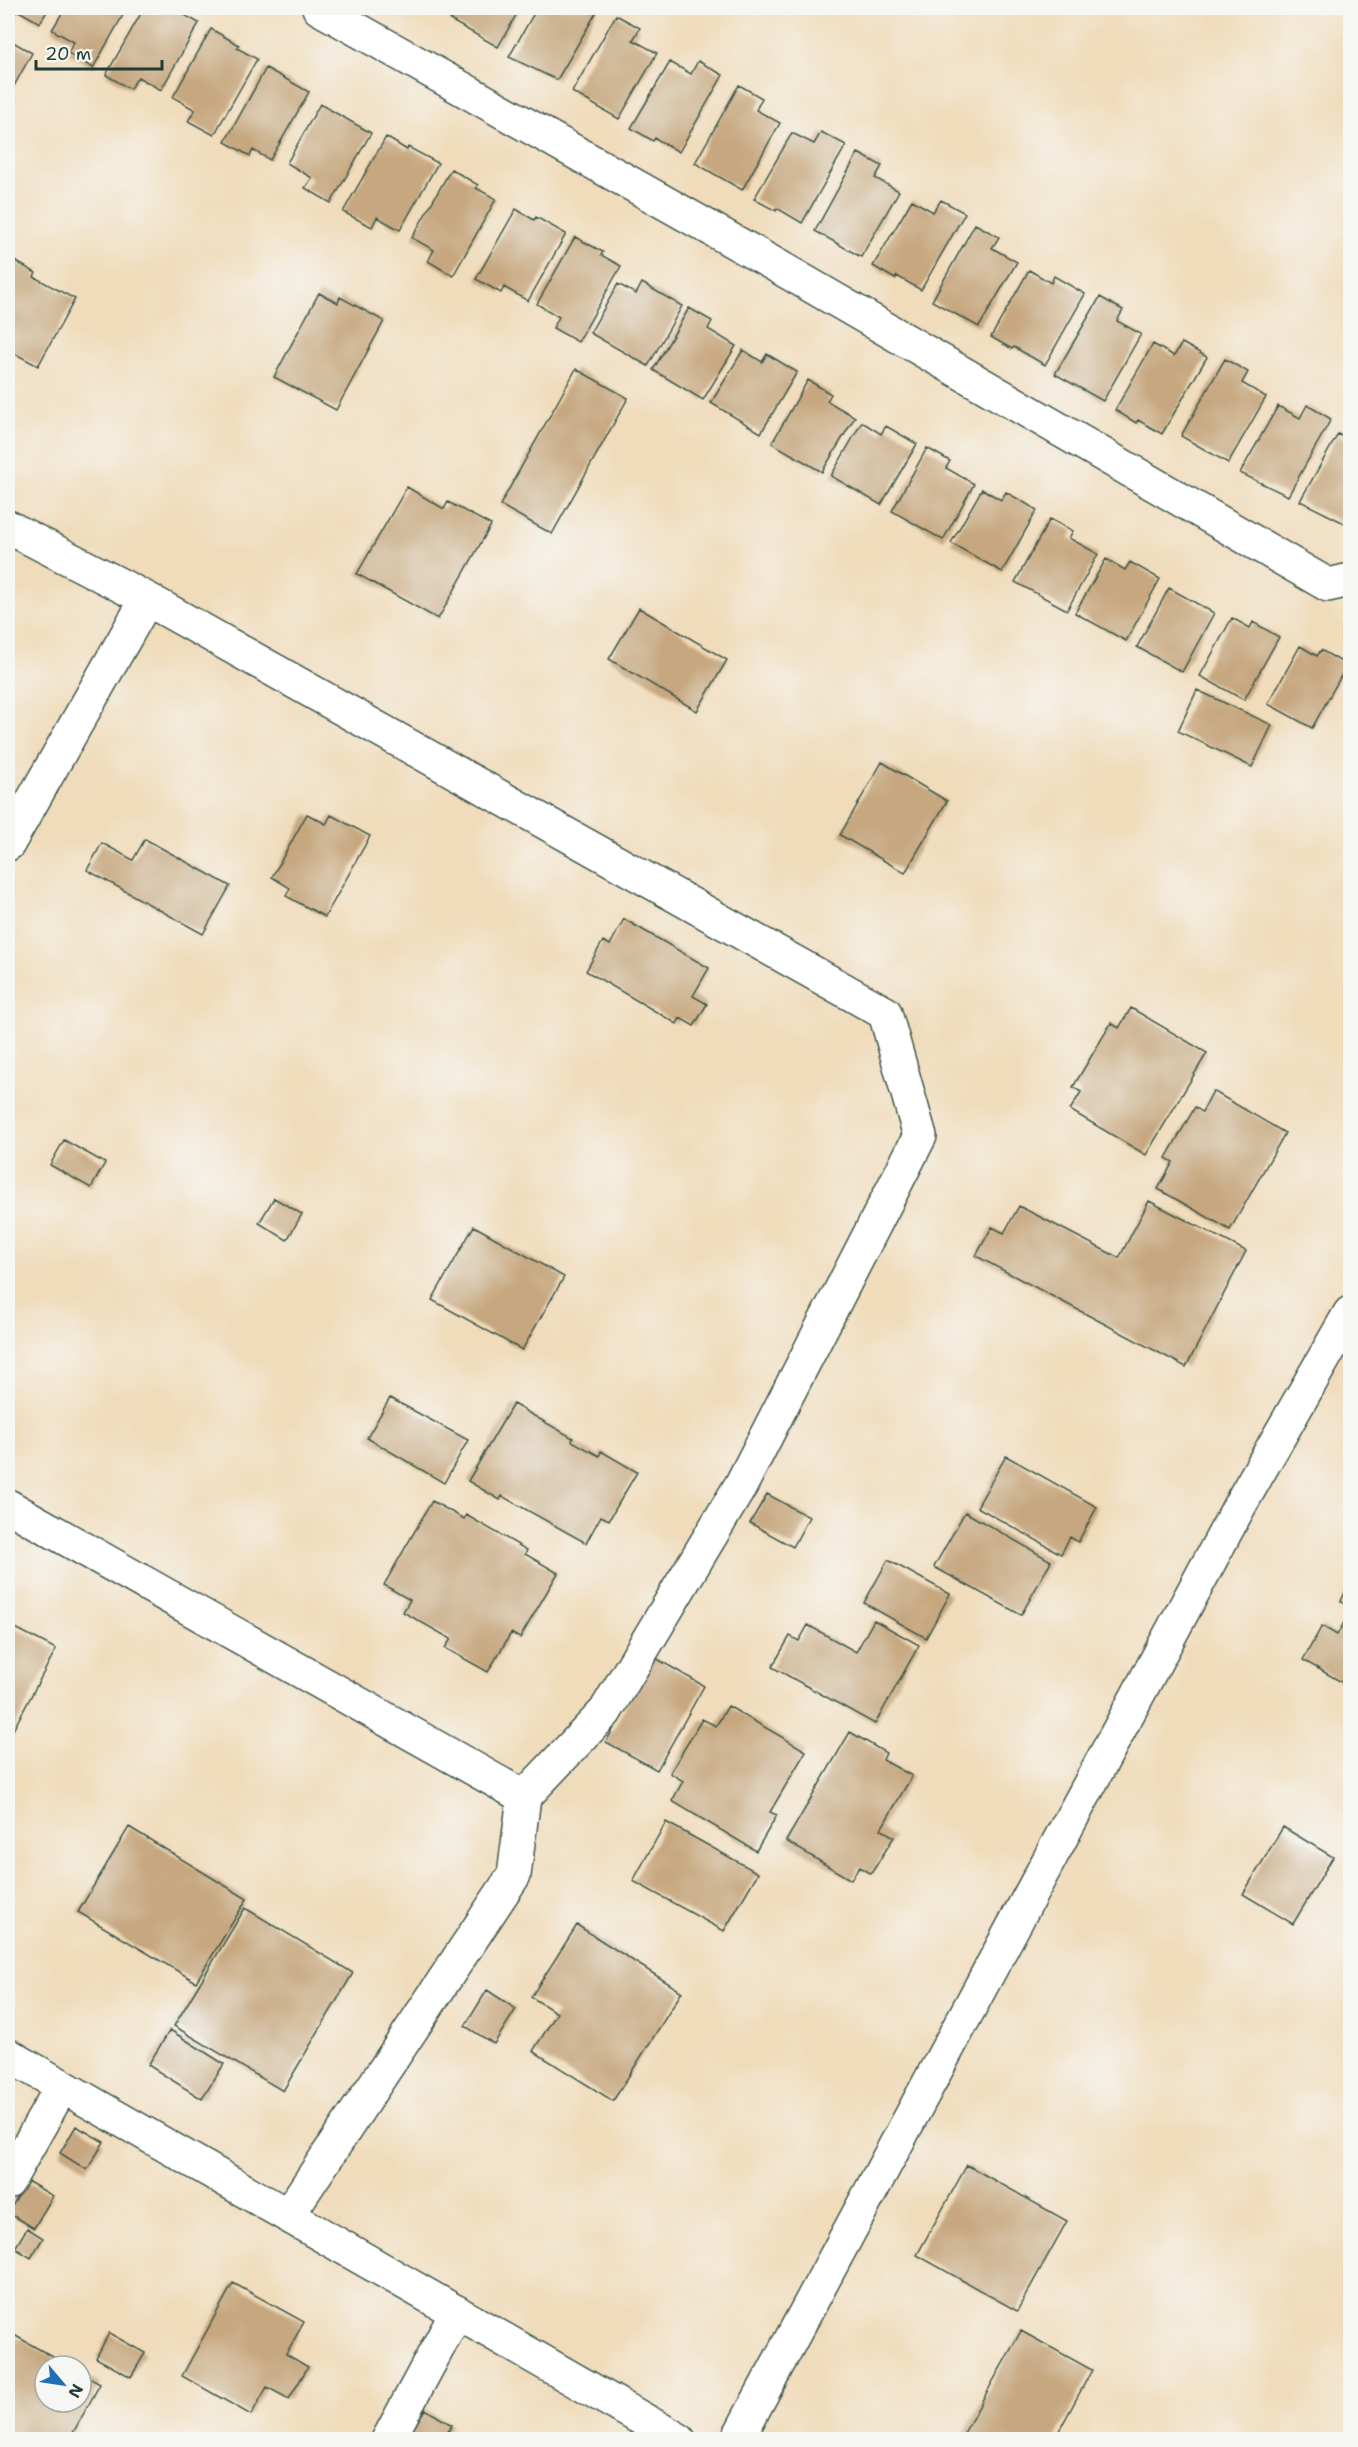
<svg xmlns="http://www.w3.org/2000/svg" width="1358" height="2447" viewBox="0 0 1358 2447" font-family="'Shantell Sans',sans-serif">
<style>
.building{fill:#c6a77f}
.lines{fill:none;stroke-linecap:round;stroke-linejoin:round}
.minor-casing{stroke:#3e5548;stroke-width:36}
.minor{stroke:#fff;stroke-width:33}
</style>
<rect width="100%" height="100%" fill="#f6f6f2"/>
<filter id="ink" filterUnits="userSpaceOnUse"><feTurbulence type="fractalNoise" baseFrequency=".0167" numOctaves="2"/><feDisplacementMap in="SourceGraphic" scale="12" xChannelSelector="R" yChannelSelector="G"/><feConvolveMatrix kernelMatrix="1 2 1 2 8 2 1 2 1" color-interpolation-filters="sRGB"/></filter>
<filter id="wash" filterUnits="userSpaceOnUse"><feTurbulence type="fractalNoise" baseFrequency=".008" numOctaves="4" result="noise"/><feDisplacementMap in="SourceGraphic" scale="24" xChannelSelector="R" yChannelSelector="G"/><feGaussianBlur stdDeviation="1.35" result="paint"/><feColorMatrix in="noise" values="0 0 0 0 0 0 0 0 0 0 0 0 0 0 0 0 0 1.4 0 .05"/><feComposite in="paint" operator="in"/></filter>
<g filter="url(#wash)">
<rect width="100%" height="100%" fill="#f0dcbb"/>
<g id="blocks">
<path class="building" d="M8 8H49L40 23 17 10 10 22 8 21Z
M65 8H127L93 68 68 53 74 42 52 30Z
M144 8H172L199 23 161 90 138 77 130 89 106 75Z
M458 8H520L498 47 450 20Z
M537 8H599L557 80 509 57Z
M616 15 640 28 633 40 657 53 619 119 572 92Z
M211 29 239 45 237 48 257 59 214 135 188 121 195 110 173 97Z
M8 39 32 53 8 97Z
M698 61 723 75 679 152 655 138 653 141 631 128 670 62 691 74Z
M266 68 309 92 270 160 253 150 250 156 225 142Z
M739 85 762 98 756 110 780 123 742 190 695 163Z
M320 104 371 133 331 203 305 188 312 178 287 163Z
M821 132 846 145 802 223 777 208 776 211 754 199 792 133 814 144Z
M386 137 407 150 408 147 438 163 400 230 377 217 372 227 343 212Z
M858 153 882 166 875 178 899 191 861 257 815 231Z
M451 169 478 185 476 188 496 199 453 276 428 261 434 250 412 238Z
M912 200 933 212 941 200 965 213 921 290 897 276 895 279 873 266Z
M516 209 534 220 536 217 566 234 528 301 504 287 501 293 476 279Z
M975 224 999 237 992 248 1017 262 979 327 932 301Z
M575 237 603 252 601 255 621 266 578 342 553 328 559 317 537 304Z
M8 257 36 273 34 277 75 299 38 366 8 350Z
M1029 270 1051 283 1054 276 1085 294 1045 365 1014 347 1012 349 991 337Z
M642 283 682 306 648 366 590 333 618 284 636 294Z
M319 293 338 303 340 297 384 321 336 410 274 377Z
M1100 297 1123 310 1117 321 1141 334 1103 401 1055 374Z
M689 308 712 321 708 329 736 346 703 400 653 370Z
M1182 343 1207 357 1162 434 1138 420 1136 423 1115 410 1153 344 1174 356Z
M743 350 762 362 767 354 797 372 761 433 711 403Z
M1225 359 1248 372 1242 383 1266 397 1228 463 1181 436Z
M576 369 628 398 552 534 500 505Z
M808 380 831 394 827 401 855 417 822 472 772 443Z
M1307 405 1331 419 1288 496 1240 473 1278 406 1300 418Z
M862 422 881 434 886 426 917 444 881 505 831 476Z
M1338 434 1350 441V526L1300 501Z
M927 448 950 461 946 468 974 484 943 540 892 511Z
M407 487 444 509 448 502 491 525 438 619 357 574Z
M982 489 1001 500 1006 492 1037 510 1002 572 951 543Z
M1050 519 1073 531 1069 538 1098 554 1067 610 1015 582Z
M1106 559 1125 570 1130 562 1160 579 1126 641 1075 613Z
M1169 588 1214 613 1182 672 1137 647Z
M639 608 727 660 697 711 609 659Z
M1232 618 1250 628 1253 622 1279 637 1244 700 1200 676Z
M1300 646 1317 656 1321 650 1347 665 1312 728 1268 704Z
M1197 690 1272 725 1252 767 1178 731Z
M882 762 947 801 905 873 840 835Z
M307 814 326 824 331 815 370 836 325 917 286 896 290 888 272 877Z
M145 839 230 886 203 934 87 870 102 843 133 860Z
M624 919 709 968 693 996 707 1004 694 1026 680 1018 677 1024 586 971 603 941 610 945Z
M1131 1008 1207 1053 1146 1155 1070 1110 1081 1092 1073 1087 1111 1023 1119 1028Z
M1213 1091 1285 1133 1230 1230 1158 1189 1173 1162 1166 1158 1195 1107 1202 1112Z
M64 1140 105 1163 91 1188 50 1165Z
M274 1198 302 1214 287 1240 259 1223Z
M1149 1201 1246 1251 1186 1367 976 1256 992 1227 1004 1233 1019 1206 1119 1258Z
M474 1226 564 1277 522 1350 432 1300Z
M390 1398 468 1440 444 1483 367 1438Z
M513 1404 573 1438 572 1441 599 1456 601 1451 637 1472 609 1520 601 1516 586 1543 502 1496 500 1500 468 1481Z
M1006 1456 1097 1507 1078 1542 1070 1537 1061 1554 977 1507Z
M767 1494 809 1517 793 1547 750 1523Z
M432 1501 464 1519 466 1515 527 1550 525 1554 558 1573 520 1638 511 1633 488 1672 445 1648 451 1639 403 1612 410 1600 384 1585Z
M965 1512 1051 1561 1021 1615 934 1567Z
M888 1560 950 1594 926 1638 864 1603Z
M1350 1583V1606L1341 1601Z
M1347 1617 1350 1619V1687L1303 1660 1322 1626 1337 1635Z
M874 1620 919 1645 875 1724 772 1667 790 1636 799 1641 808 1625 856 1652Z
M8 1624 56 1649 12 1732 8 1730Z
M654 1657 704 1686 657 1770 606 1742Z
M728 1706 806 1751 770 1812 777 1815 756 1851 672 1801 683 1781 670 1773 702 1719 716 1726Z
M850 1732 886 1753 883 1760 912 1776 881 1829 894 1837 871 1874 859 1867 851 1880 786 1841Z
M666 1822 758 1873 724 1931 633 1881Z
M129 1827 247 1899 196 1982 78 1912Z
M1283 1827 1333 1857 1293 1924 1243 1894Z
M245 1908 353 1973 283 2091 174 2026Z
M577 1925 682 1992 613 2101 533 2051 557 2013 531 1997Z
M487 1990 516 2009 494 2044 465 2026Z
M170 2030 224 2064 202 2099 148 2065Z
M76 2126 104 2142 87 2170 60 2153Z
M967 2165 1067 2221 1017 2311 917 2255Z
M27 2181 53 2196 34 2228 8 2213Z
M27 2228 43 2238 31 2258 15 2248Z
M233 2283 304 2322 286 2354 308 2367 289 2399 267 2387 251 2415 182 2376Z
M1021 2331 1092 2370 1054 2440H970L963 2435Z
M109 2333 145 2353 131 2377 96 2358Z
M14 2335 69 2366H45V2402H81V2373L100 2384 69 2440H8V2346Z
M425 2409 452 2425 443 2440 407 2439Z"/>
</g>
</g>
<g filter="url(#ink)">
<use href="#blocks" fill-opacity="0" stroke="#3e5548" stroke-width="1.5"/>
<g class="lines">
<defs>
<path id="minor" d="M319 8 779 267 1328 585 1350 580
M8 527 147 599 885 1013 920 1136 741 1485 605 1712 524 1797 514 1875 288 2215
M8 844 147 599
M8 1506 524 1797
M8 2055 679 2440
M8 2182 62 2086
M388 2440 457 2312
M737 2440 1241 1503 1350 1313"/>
</defs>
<use href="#minor" class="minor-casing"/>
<use href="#minor" class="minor"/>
</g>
</g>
<rect width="1358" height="2447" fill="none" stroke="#f6f6f2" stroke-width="30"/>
<g transform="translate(63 2384) rotate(119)"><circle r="28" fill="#f6f6f2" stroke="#a0aca6" stroke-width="1.5"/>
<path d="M0-4.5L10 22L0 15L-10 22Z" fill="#1f6fb2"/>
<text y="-9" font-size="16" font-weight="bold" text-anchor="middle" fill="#1f3d34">N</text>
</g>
<path d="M36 60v9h126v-9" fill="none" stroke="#1f3d34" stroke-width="3"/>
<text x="45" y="60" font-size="18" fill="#1f3d34" stroke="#f6f6f2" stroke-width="4.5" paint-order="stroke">20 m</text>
</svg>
